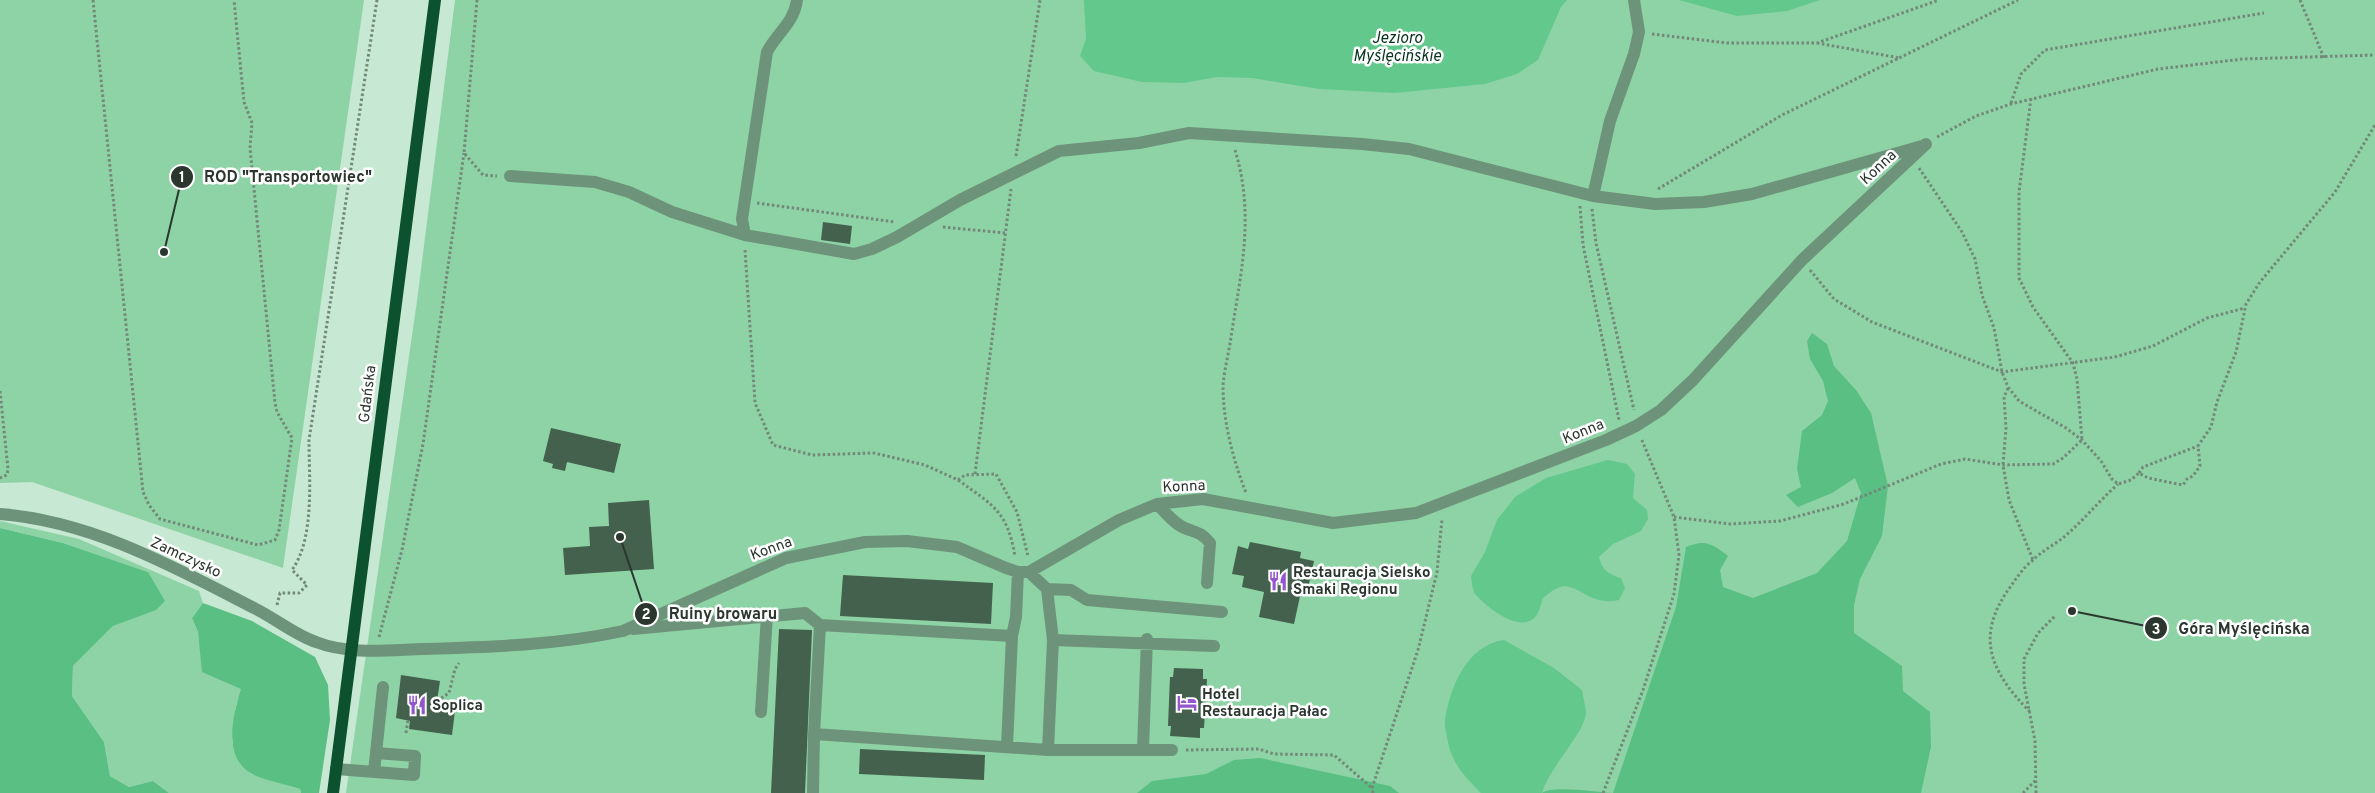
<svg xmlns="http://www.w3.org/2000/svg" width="2375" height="793" viewBox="0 0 2375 793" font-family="Overpass,sans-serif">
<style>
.green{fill:#8ed3a6}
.forest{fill:#5abf83}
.water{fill:#63c88b}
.building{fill:#44614e}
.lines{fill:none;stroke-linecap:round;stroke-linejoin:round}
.path{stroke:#728879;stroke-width:3;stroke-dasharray:2.5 2.5;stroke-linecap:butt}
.minor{stroke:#6d947a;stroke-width:12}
.major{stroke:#0d522f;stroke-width:12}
.labels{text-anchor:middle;stroke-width:5;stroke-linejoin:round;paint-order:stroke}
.street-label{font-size:15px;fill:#2a362e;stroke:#fff}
.poi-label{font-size:15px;font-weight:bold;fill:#2a362e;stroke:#fff;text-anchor:start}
.water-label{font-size:16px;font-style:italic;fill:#06331c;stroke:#fff}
.leader{fill:none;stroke:#2a362e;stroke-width:2}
.callout-dot{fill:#2a362e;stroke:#fff;stroke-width:2}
.mark-label{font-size:15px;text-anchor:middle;font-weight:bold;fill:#fff}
.callout-label{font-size:16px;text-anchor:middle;font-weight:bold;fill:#2a362e;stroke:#fff;stroke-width:5;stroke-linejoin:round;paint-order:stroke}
</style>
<rect width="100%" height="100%" fill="#c7e8d2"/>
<path class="green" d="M0 0H364L283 568 32 482 0 483Z
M455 0H2375V793H346L417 301Z
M0 521 79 539 199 591 203 603 192 618 198 632 200 646 242 689 236 705 232 742 251 774 300 789 301 793H169L153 781 129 787 110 776 104 742 72 696 73 666 113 626 123 622 148 572 63 543 0 528Z"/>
<path class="forest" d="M1812 333 1827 344 1834 366 1856 390 1871 413 1888 486 1882 536 1860 579 1854 605V633L1902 666 1903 691 1930 712 1931 747 1921 793H1542C1552 785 1597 792 1613 793L1676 607 1686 547C1706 539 1712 544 1728 556L1720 570 1723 587 1753 598 1817 573 1847 541 1861 493 1855 478 1832 493 1798 507 1786 495 1801 487 1797 469 1802 431 1822 415 1828 401 1823 381 1810 359 1807 341Z
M0 528 63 543 148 572 165 601 156 610 113 626 73 666 72 696 104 742 110 776 129 787 153 781 169 793H0Z
M203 603 252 621 315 657 328 685 330 720 319 793H301L300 789C288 785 262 780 252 774 222 757 233 715 241 689L202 672 198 632 192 618Z
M1260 758 1390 786 1399 793H1137L1152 781 1206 774 1234 760Z"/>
<path class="water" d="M1084 0H1567L1561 7 1538 60 1517 74 1485 84 1395 93 1319 89 1252 78 1217 77 1184 83 1142 82 1094 71 1080 56 1086 39Z
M1679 0H1820L1787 11 1737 16Z
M1608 460 1627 464 1635 474 1633 498 1647 510 1648 519 1641 531 1613 544 1599 557C1602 570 1608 574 1621 578L1625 588 1619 600C1589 607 1578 582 1560 587 1554 589 1548 594 1543 598 1541 603 1540 611 1536 616 1521 635 1487 607 1476 595 1472 591 1472 582 1471 576L1485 552 1497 520 1515 497 1546 478Z
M1504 640 1554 668 1582 690C1583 697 1586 707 1586 714 1583 735 1549 768 1542 793H1481C1467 779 1455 767 1449 747 1448 740 1444 727 1445 720 1450 687 1467 645 1504 640Z"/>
<path class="building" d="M823 222 852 226 850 244 821 240Z
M551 428 621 444 614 473 567 462 565 471 552 468 553 464 543 461Z
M649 500 654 569 565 575 563 548 590 546 589 527 609 526 608 503Z
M1250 542 1301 552 1300 558 1314 561 1308 588 1302 587 1294 624 1259 617 1264 592 1242 587 1244 576 1232 574 1238 546 1248 549Z
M843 575 993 583 991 624 840 616Z
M779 629 812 630 805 793H771Z
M1174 668 1203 669V679H1207L1204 728H1200V738L1170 736 1171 726H1168L1170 677H1173Z
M401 675 440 681 436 708 455 711 452 735 409 729 410 721 396 718Z
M860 749 985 755 984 780 859 774Z"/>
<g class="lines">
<path class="path" d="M93 0 143 492 149 505 160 519 258 545 275 540 279 530 292 438 277 412 275 403 250 148 252 123 244 102 234 0
M477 0 464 153 483 175 497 176
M2300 0 2324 58
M1652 34 1727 43H1817L1939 0
M1817 43 1900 58
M2011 103 2021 74 2045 50 2264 13
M1937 137 1976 116 2011 104 2158 69 2243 59 2375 55
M1235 150C1255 215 1241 272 1231 337 1229 353 1224 370 1223 386 1223 422 1233 459 1246 493
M1016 156 1040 0
M1919 168 1962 232 1975 259 1982 295 1994 328 2002 372 2008 387 2019 401 2066 428 2082 440 2101 461 2112 479 2118 484 2131 480 2139 473 2148 478 2183 485 2187 479 2193 476 2200 466 2198 446 2211 427 2217 402 2236 352 2246 304 2260 282 2335 192 2375 125
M1658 189 1782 115 2018 0
M757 203 895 222
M1580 206 1583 245 1619 420
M1592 209 1596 243 1634 410
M943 227 1005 233
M745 250 755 403 773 445 812 455 874 453 925 465 958 480 965 475 996 474 1017 512 1028 556
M1810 270 1834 299 1872 322 2002 372 2115 357 2153 346 2207 318 2245 308
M2008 388 2004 397 2006 428 2003 465 2009 500 2033 560
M0 391 8 469 7 475 0 478
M2139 473 2143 467 2198 446
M975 474 1011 189
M958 480C994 506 1007 511 1015 556
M1674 517 1730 524 1780 521 1844 504 1941 464 1965 459 2003 465 2053 464 2063 458 2082 440 2077 379 2073 363 2033 307 2019 278V192L2031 98
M277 605 280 593H299L307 585 292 570C315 538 309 478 309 440L377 0
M379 637 402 550 423 444 464 153
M437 701 449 693 455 669 459 663
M2030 712C1990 671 1974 636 2011 586 2017 577 2024 567 2033 560 2042 551 2054 545 2064 537 2083 521 2099 501 2118 484
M406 733 408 720
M1186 750 1259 749 1274 754 1334 755 1372 788
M1373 793 1372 788 1418 650 1437 572 1442 519
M1603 793 1643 690 1674 594 1679 555 1674 517 1641 438
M2023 793 2036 780
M2036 793 2035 741 2024 684V659L2038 633 2055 616"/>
<path class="minor" d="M510 176 595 182 629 192 672 212 745 235 854 254 872 249 897 237 960 200 1059 151 1139 143 1189 133 1362 144 1409 149 1593 196 1655 204 1704 202 1752 194 1922 146
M1593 196 1610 121 1634 54 1639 32 1634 0
M745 235 742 219 767 52C777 33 794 23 797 0
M1157 504C1165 512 1175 525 1187 529 1198 533 1202 533 1210 543L1207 583
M0 514C92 521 176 568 256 609 276 619 295 635 316 642 349 655 389 650 424 649 491 647 558 645 623 631L786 558 865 542 907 541 957 547 1006 568 1018 572H1029L1119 520 1157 504 1203 499 1333 523 1416 513 1606 440 1636 426 1661 410 1693 380 1802 260 1926 144
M1029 572 1047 589 1071 590 1087 600 1222 612
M1047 589 1053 640
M633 629 805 613 820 625
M1012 636 1016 617 1018 572
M761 712 767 615
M1007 746 1012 636 820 625 814 734 1048 750H1172
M1143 749 1147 639
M1048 750 1053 640 1214 646
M336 769 414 775 415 756 376 753
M374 772 383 687
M813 793 814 734"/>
<path class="major" d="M333 793 435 0"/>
</g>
<defs>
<symbol id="restaurant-bare" viewBox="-9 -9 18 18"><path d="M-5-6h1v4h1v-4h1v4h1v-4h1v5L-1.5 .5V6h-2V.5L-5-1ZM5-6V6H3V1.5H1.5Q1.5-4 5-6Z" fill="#9356cc" stroke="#fff" stroke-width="2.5" paint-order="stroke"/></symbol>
<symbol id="hotel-bare" viewBox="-9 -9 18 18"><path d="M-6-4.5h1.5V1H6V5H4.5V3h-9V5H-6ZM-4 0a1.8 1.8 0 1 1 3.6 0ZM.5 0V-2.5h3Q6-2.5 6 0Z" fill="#9356cc" stroke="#fff" stroke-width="2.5" paint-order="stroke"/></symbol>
</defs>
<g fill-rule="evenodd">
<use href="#restaurant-bare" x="1264" y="567" width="28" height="28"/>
<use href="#hotel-bare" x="1173" y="689" width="28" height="28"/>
<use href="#restaurant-bare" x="403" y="691" width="28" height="28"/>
</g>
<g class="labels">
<g class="street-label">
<text transform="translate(1878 167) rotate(-43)" y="5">Konna</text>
<text transform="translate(367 394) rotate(-83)" y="5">Gdańska</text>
<text transform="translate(1583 431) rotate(-22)" y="5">Konna</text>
<text transform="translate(1184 486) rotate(-3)" y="5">Konna</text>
<text transform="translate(771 548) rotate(-20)" y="5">Konna</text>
<text transform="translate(186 557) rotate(25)" y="5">Zamczysko</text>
</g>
<g class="poi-label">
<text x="1293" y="577">Restauracja Sielsko<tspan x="1293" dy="17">Smaki Regionu</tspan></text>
<text x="1202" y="699">Hotel<tspan x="1202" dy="17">Restauracja Pałac</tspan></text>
<text x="432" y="710">Soplica</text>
</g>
<g class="water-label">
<text x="1397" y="43">Jezioro<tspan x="1397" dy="18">Myślęcińskie</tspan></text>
</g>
</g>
<path class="leader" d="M164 252L182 177M620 537L646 614M2072 611L2156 628"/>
<g class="callout-dot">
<circle cx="164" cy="252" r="5"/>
<circle cx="620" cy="537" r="5"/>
<circle cx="2072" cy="611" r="5"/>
<circle cx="182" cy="177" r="12"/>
<circle cx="646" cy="614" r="12"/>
<circle cx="2156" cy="628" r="12"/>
</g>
<g class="mark-label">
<text x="182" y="182">1</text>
<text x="646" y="619">2</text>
<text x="2156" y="634">3</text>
</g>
<g class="callout-label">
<text x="288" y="182">ROD "Transportowiec"</text>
<text x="723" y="619">Ruiny browaru</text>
<text x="2244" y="634">Góra Myślęcińska</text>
</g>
</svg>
